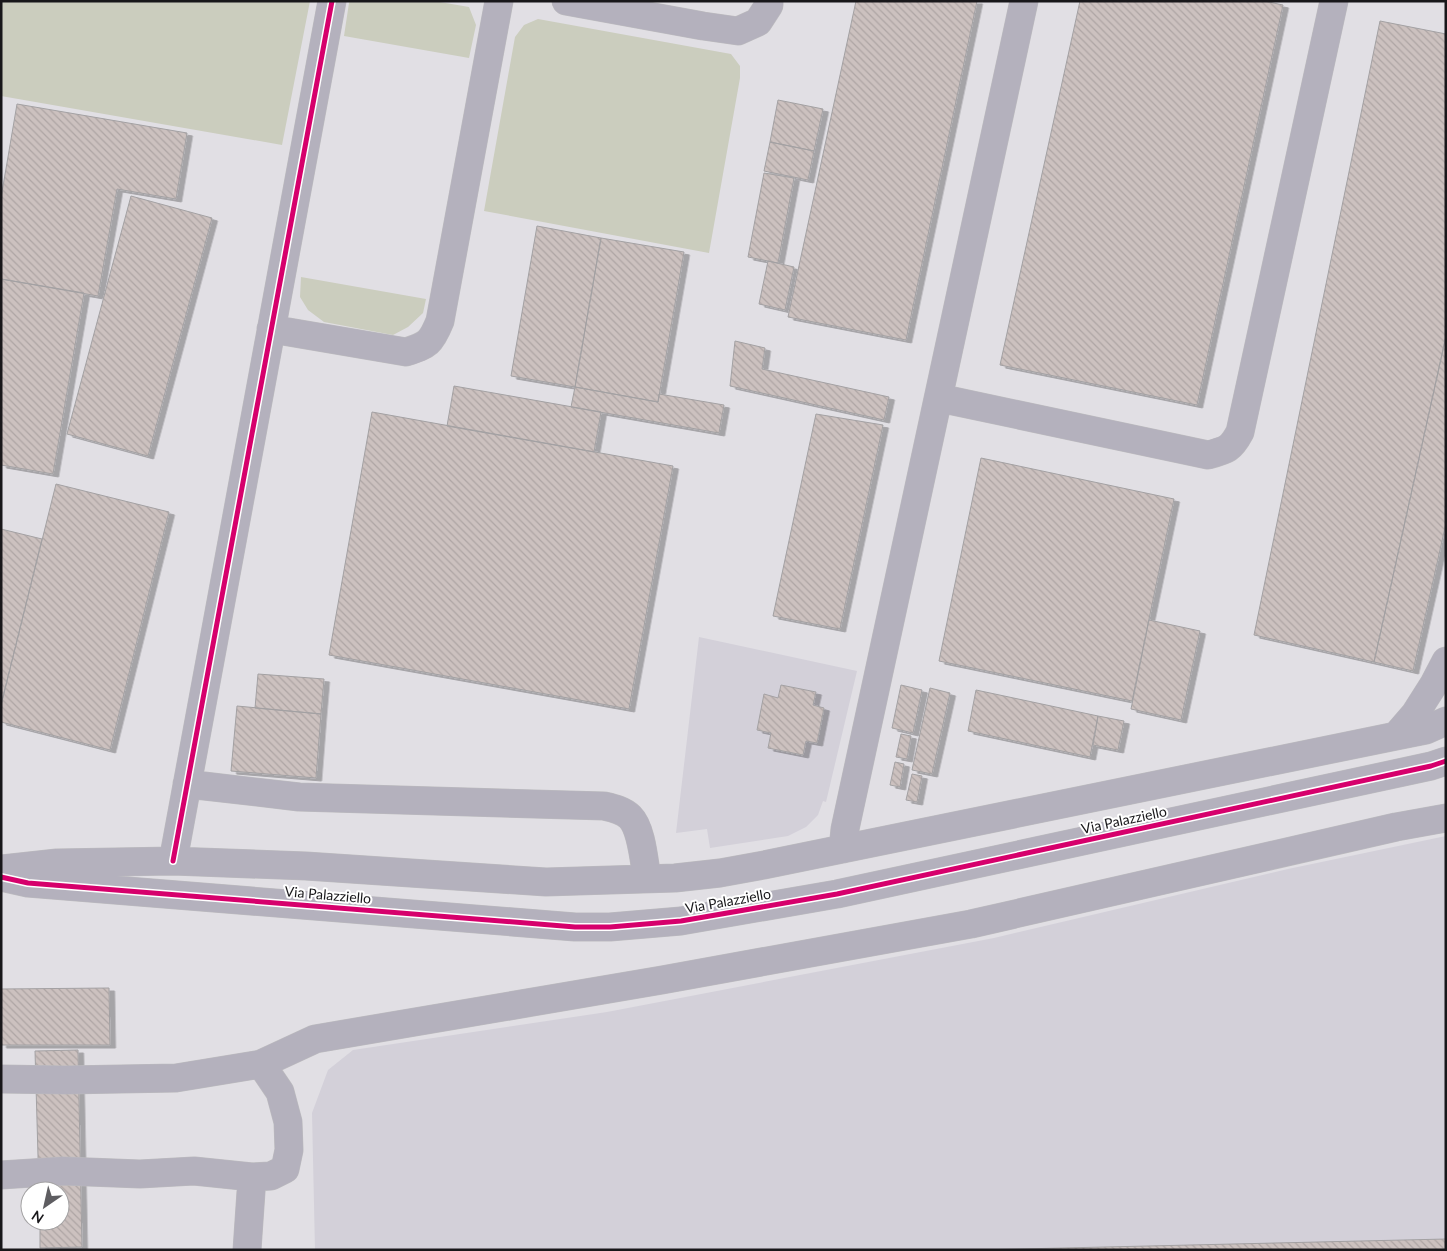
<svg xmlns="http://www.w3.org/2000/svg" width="1447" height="1251" viewBox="0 0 1447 1251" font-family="Lato,sans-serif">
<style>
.built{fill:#d3d0d9}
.green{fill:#cbcdbe}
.building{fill:url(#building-back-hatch);stroke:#a3a1a3;filter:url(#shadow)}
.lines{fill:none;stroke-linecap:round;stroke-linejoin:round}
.minor-casing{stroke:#bdbcbf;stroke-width:29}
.minor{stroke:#b4b1bd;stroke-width:28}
.cycleway-casing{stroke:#fff;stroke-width:8}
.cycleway{stroke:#d6006c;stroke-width:5}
.labels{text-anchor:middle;stroke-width:4;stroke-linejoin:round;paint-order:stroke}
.street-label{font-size:14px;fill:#18171a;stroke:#fff}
</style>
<defs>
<pattern id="building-back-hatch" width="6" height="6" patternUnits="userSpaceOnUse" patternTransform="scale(1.25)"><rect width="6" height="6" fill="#ccc1bf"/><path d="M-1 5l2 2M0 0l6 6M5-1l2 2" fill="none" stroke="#aea5a4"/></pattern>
<filter id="shadow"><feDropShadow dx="5.5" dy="3" stdDeviation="0" flood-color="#0004"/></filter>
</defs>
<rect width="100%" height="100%" fill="#e1dfe4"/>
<path class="built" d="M699 637 857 671 826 802 823 801 818 815 806 827 788 836 710 848 707 829 676 833Z
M1446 836V1250H315L312 1113 328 1070 353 1050 607 1012 994 938 1288 869Z"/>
<path class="green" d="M1 1H310L282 145 1 96Z
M350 1H434L469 7 476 25 469 58 344 36 349 3Z
M538 19 731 54 740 66V78L709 253 484 211 515 37 524 25Z
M301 277 426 299 423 313 408 327 393 335 324 322 308 310 300 297Z"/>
<path class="building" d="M856 1H977L906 340 788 317Z
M1080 1H1264L1283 5 1197 405 1000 365Z
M1380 21 1446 34V336L1374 662 1254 635Z
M778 100 823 109 814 151 770 142Z
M17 104 187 133 176 199 117 189 98 296 1 279V198Z
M770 142 814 151 808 180 764 171Z
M764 173 794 178 778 263 748 257Z
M131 196 212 218 148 456 67 434Z
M537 226 601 238 575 387 511 376Z
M601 238 684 252 658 402 575 387Z
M768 261 794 267 785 310 759 304Z
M1 279 84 293 53 474 1 465Z
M1446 336V523L1413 671 1374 662Z
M735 341 765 348 762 369 889 397 884 420 730 386Z
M454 386 601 412 594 452 447 426Z
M575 387 658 402 659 394 724 405 719 433 571 407Z
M372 412 673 466 629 709 329 655Z
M816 414 883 425 840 629 773 616Z
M981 458 1174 499 1132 701 939 661Z
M56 484 169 512 110 750 1 722V705Z
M1 529 42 539 1 705Z
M1149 620 1200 631 1181 720 1131 709Z
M258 674 324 679 321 714 255 708Z
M781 685 816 692 813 705 824 708 817 743 806 741 803 755 768 748 771 733 757 730 764 694 778 698Z
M901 685 922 690 913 733 892 728Z
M930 688 950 693 932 774 912 770Z
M976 690 1098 716 1090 757 968 731Z
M237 706 321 714 316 778 231 771Z
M1098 716 1124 721 1118 750 1093 745Z
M901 734 911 736 907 759 896 757Z
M895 762 904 764 900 787 890 785Z
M912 774 922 776 917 802 906 800Z
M109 988 110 1045H1V989Z
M78 1050 82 1247 40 1248V1221H60V1191H39L35 1051Z
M1446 1239V1250H978Z"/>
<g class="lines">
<defs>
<path id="minor" d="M566 1 703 26 738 31 758 22 769 5V1
M271 329 406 352C428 345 431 343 440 321L499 1
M939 398 1208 455C1227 450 1231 449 1240 432L1334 1
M1396 736 1415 714 1434 684 1446 661
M187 784 299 797 604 806C613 808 623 810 630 817 642 829 644 862 647 878
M843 849 845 829 1024 1
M173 861 332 1
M2 869 57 863 173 861 306 866 546 882 675 878 720 873 764 865 1396 736 1426 730 1446 721
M1 877 28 883 575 927H610L681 921 837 894 1431 766 1446 761
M1 1079 66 1080 176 1078 261 1064 315 1039 662 980 971 924 1396 827 1446 818
M1 1175 63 1171 140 1174 194 1171 252 1177 271 1176 285 1169 289 1150 288 1122 280 1092 261 1064
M247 1250 252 1177"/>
</defs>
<use href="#minor" class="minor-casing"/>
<use href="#minor" class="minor"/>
<defs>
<path id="cycleway" d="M173 861 332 1
M1 877 28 883 575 927H610L681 921 837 894 1431 766 1446 761"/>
</defs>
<use href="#cycleway" class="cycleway-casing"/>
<use href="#cycleway" class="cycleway"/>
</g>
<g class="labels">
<g class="street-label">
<text transform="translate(1124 820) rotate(-12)" y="5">Via Palazziello</text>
<text transform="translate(328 895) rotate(5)" y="5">Via Palazziello</text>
<text transform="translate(728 901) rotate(-10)" y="5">Via Palazziello</text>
</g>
</g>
<rect width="1447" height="1251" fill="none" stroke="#18171a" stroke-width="5"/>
<g transform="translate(45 1206) rotate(214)"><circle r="24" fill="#ffffff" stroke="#a3a2a3"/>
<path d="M0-4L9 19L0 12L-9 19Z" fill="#5e5d61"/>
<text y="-8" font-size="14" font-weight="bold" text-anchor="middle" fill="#18171a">N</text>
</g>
</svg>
